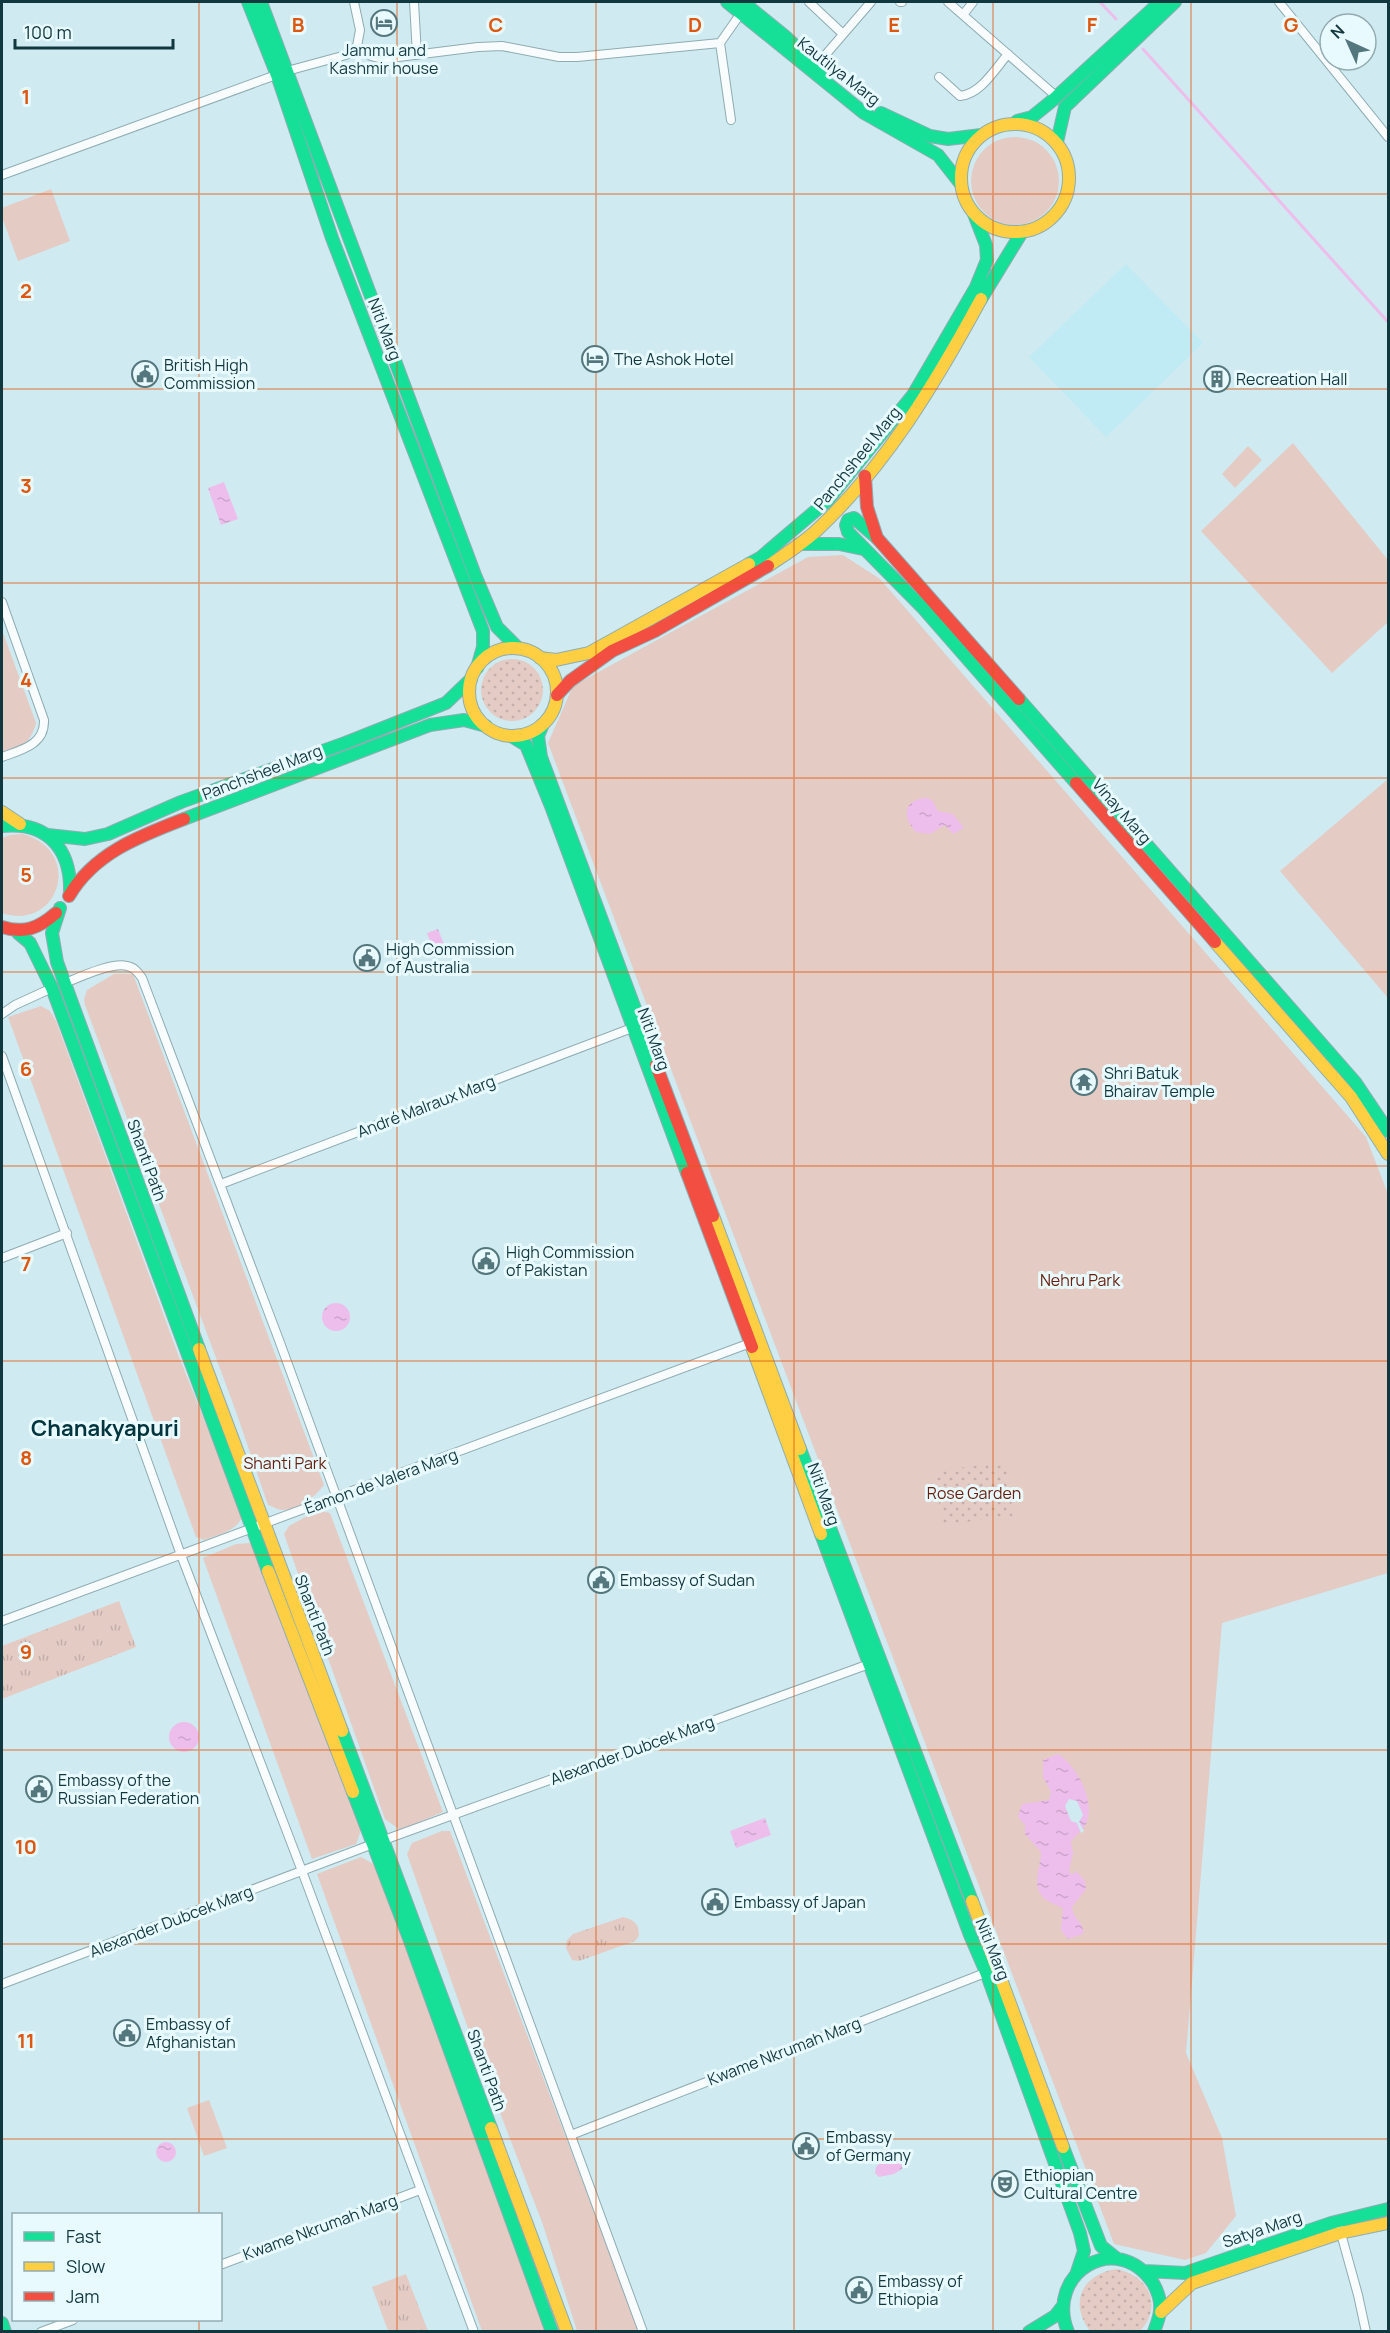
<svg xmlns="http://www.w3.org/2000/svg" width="1390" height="2333" viewBox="0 0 1390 2333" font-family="Manrope,sans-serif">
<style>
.built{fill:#c0ebf5}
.grass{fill:url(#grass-tufts)}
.park{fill:#e4cbc4}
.garden{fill:url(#garden-dots)}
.water{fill:url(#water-ripples)}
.pier{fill:#cfebf1}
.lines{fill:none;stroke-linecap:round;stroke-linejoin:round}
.stream{stroke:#edbeeb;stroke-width:3}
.street-casing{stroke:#8eacb2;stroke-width:10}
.fast-casing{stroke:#8eacb2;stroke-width:14}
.slow-casing{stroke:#8eacb2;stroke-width:14}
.jam-casing{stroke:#8eacb2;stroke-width:14}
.street{stroke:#f8fcfd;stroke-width:8}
.fast{stroke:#16e098;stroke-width:12}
.slow{stroke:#ffcf43;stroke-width:12}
.jam{stroke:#f24e42;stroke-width:12}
.grid{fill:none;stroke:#dd570f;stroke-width:1.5;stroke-opacity:0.55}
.labels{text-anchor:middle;stroke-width:6;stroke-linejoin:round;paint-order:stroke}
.poi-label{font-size:16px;fill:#11373f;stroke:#e9fafe;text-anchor:start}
.street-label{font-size:16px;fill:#11373f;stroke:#e9fafe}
.park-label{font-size:16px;fill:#681e0d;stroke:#e9fafe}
.district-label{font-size:22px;font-weight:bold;fill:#00343e;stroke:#e9fafe}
.grid-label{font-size:20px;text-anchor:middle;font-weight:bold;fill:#dd570f;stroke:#e9fafe;stroke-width:6;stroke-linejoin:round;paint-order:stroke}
</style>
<defs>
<pattern id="grass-tufts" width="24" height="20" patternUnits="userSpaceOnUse" patternTransform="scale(1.5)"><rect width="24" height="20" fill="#e4cbc4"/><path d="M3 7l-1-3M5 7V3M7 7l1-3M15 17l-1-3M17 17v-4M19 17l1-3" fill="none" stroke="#c3afa9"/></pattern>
<pattern id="garden-dots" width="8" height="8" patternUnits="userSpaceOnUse" patternTransform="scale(1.5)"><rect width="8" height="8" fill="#e4cbc4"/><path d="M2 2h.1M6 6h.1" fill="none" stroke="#c3afa9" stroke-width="1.8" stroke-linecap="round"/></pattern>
<pattern id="water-ripples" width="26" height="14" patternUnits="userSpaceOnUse" patternTransform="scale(1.5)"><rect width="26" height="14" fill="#edbeeb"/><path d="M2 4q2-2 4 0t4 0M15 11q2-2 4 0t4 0" fill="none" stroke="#caa4cb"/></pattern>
</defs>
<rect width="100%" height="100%" fill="#cfebf1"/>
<path class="built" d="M1126 264 1203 343 1106 437 1029 357Z"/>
<path class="grass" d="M119 1601 136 1647 2 1699V1646Z
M623 1917C635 1920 639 1924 639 1936L635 1941 579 1961 572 1960 566 1948 567 1940 573 1934Z
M406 2274 428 2331H388L372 2287Z"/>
<path class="park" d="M971 181a44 44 0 1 1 88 0a44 44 0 1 1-88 0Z
M51 189 70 241 18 261 2 217V208Z
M1293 443 1388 560V622L1332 673 1201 531Z
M1248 446 1262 460 1235 488 1222 474Z
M843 555 880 579 1366 1137 1388 1194V1573L1222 1623 1186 2053 1222 2138 1236 2216 1206 2253 1185 2260 1114 2244 548 743 573 686 808 557Z
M2 630 36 723C31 742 21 750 2 752Z
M1388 779V998L1280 871Z
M23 834C85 852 58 932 2 913V838L10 835Z
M114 974H133L324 1485C315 1497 299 1510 282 1510 278 1510 272 1506 268 1505L235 1409 85 1005 84 999 87 990Z
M41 1006 50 1011 56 1021 179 1357 243 1516C235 1532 220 1534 204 1540L196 1537 8 1017Z
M318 1510 330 1513 443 1812 400 1830 385 1819 284 1534 289 1526Z
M251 1543 361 1830 356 1844 312 1859 203 1558 236 1544Z
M442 1831H450L639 2331H577L543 2225 471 2037 407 1854 412 1843Z
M361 1857 375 1865 489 2172 523 2271 547 2331H482L317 1874Z
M209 2100 227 2148 204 2156 187 2108Z"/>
<path class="garden" d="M481 690a31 31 0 1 1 62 0a31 31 0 1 1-62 0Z
M1006 1462 1013 1516 942 1525 935 1471Z
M1116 2269C1148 2275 1164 2305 1140 2331H1090C1069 2303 1081 2275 1116 2269Z"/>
<path class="water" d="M224 482 238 519 221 525 208 488Z
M926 798 932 800 938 811 953 814 964 828 953 834 945 825 930 834 916 832C901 817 904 799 926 798Z
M438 929 447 952 436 957 427 933Z
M322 1317a14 14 0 1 1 28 0a14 14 0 1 1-28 0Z
M169 1737a15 15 0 1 1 30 0a15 15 0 1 1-30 0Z
M1058 1754C1077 1766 1096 1801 1086 1824 1083 1831 1075 1835 1071 1842L1073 1853 1069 1871 1072 1875 1076 1871 1085 1881 1086 1889 1072 1907C1073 1920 1085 1922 1083 1934L1068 1939 1061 1930 1063 1908C1057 1905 1050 1903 1045 1899 1030 1887 1041 1868 1041 1852L1025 1834V1825L1018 1817 1021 1806 1023 1804 1049 1800 1051 1792 1043 1777V1760Z
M765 1818 771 1835 736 1848 730 1831Z
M156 2152a10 10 0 1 1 20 0a10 10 0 1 1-20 0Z
M898 2160 902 2162V2169L894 2174 879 2177 875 2173 876 2167 880 2163 887 2164Z"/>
<path class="pier" d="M1069 1799 1077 1801 1083 1815 1079 1822 1084 1831 1081 1833 1077 1823 1071 1821 1065 1806Z"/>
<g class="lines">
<path class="stream" d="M1100 2 1116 19
M1143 49 1388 322"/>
<defs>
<path id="street" d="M414 2 417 55
M809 2 843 34
M900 2H902
M948 2 1057 97
M1279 2 1388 137
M963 15 973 2
M720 43 731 120
M357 46 371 56 382 59 478 47 502 46 559 57H577L720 43 741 13
M815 67 871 2
M939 77 960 96C981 94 995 69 1008 54
M2 175 287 71 346 55 357 46 360 30 354 2
M2 602 44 720C45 745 21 750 2 757
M65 983C80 977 112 962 127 966 134 967 138 972 142 978L279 1340 643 2332
M2 1014 15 1005 52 988
M2 1056 181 1555 302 1871 474 2332
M221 1184 632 1028
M2 1258 67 1233
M2 1621 753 1342
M384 1840 872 1663
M2 1984 373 1844
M571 2135 990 1971
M1340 2230 1358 2295 1366 2332
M220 2265 420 2190
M41 2332 73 2320"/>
<path id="fast" d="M248 2 277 75 332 238 483 631V647L477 668
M261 2 475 575 497 627 518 648
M727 2 864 113 938 155 960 183
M743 2 787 38 821 70
M881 113 930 136 948 139 981 135
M1017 121 1032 117 1053 100 1160 2
M1057 142 1065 107 1175 2
M981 299 1022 232
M877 538 854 518 848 520 846 525 848 532 922 607 1076 783
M799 544H839L863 549
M749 564 760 558 827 501 913 395 976 287 987 260 986 245 974 214
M1019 699 1355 1082 1388 1131
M543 724 538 736 541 757 656 1065
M511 736 526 745 551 806 687 1173
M184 819 430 725 464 720 486 726
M2 826C46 821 71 848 70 891
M48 835 85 839 108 834 181 802 345 743 446 703 471 679
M60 908 52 933 57 962 199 1349
M18 933 30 943 52 988 268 1571
M800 1449 972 1901
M821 1534 970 1935 986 1972 1080 2233 1084 2251 1077 2272
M342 1731 491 2128
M353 1792 409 1938 552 2332
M1063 2147 1101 2246 1116 2258
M1145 2271 1185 2273 1331 2223 1388 2209
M2 2323 5 2332
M1029 2332 1055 2316 1062 2307
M1068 2332C1044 2273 1117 2229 1153 2283 1157 2290 1161 2301 1160 2310 1160 2317 1156 2325 1154 2332"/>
<path id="slow" d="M961 178a54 54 0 1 1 108 0a54 54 0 1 1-108 0Z
M768 566C784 555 802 544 816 531 886 466 936 382 981 299
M469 692a44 44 0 1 1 88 0a44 44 0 1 1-88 0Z
M540 658 556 660 589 653 749 564
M2 812 20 824
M1215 942 1351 1097 1388 1154
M713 1216 800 1449
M752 1347 821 1534
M199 1349 342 1731
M268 1571 353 1792
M972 1901 1063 2147
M491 2128 567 2332
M1161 2312 1192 2283 1340 2233 1388 2223"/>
<path id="jam" d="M865 476 867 507 877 538 1019 699
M557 695 570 681 612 651 655 631 768 566
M1076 783 1215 942
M69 896C94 853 140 836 184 819
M2 927C24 934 39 928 56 913
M656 1065 713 1216
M687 1173 752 1347"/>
</defs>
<use href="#street" class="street-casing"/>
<use href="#fast" class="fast-casing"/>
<use href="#slow" class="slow-casing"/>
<use href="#jam" class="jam-casing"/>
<use href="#street" class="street"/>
<use href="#fast" class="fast"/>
<use href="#slow" class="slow"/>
<use href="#jam" class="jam"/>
</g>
<path class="grid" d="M199 2V2214M397 2V2332M596 2V2332M794 2V2332M993 2V2332M1191 2V2332M2 194H1388M2 389H1388M2 583H1388M2 778H1388M2 972H1388M2 1166H1388M2 1361H1388M2 1555H1388M2 1750H1388M2 1944H1388M2 2139H1388M199 2320V2332"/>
<defs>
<symbol id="hotel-ring" viewBox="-11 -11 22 22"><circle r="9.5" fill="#e9fafe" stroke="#54767d" stroke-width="1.5"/><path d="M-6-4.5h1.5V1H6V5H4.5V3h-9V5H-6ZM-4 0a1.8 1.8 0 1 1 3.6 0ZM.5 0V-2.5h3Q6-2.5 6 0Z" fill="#54767d"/></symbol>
<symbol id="civic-ring" viewBox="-11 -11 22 22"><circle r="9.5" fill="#e9fafe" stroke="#54767d" stroke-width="1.5"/><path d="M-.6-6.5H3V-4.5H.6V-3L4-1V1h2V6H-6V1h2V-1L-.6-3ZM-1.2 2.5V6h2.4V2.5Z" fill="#54767d"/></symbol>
<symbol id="building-ring" viewBox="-11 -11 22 22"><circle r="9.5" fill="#e9fafe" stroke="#54767d" stroke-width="1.5"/><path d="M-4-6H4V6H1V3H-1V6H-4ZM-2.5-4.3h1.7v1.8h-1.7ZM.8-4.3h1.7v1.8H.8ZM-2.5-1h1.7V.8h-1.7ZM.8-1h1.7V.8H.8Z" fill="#54767d"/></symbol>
<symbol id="temple-ring" viewBox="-11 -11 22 22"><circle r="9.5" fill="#e9fafe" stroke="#54767d" stroke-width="1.5"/><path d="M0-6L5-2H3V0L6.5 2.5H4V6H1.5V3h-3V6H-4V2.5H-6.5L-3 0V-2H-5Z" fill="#54767d"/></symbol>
<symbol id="theatre-ring" viewBox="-11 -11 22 22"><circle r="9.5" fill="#e9fafe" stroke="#54767d" stroke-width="1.5"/><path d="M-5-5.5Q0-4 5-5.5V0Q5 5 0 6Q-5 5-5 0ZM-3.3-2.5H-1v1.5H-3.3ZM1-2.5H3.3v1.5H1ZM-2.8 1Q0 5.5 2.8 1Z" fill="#54767d"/></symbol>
</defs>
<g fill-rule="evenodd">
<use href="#hotel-ring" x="369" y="8" width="30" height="30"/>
<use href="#hotel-ring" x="580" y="344" width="30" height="30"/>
<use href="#civic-ring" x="130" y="359" width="30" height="30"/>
<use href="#building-ring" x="1202" y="364" width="30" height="30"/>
<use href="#civic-ring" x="352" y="943" width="30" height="30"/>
<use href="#temple-ring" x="1069" y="1067" width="30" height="30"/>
<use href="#civic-ring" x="471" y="1246" width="30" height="30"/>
<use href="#civic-ring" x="586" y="1565" width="30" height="30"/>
<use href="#civic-ring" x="24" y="1774" width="30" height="30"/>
<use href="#civic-ring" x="700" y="1887" width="30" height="30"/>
<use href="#civic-ring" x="112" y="2018" width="30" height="30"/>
<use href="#civic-ring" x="791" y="2131" width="30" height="30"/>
<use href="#theatre-ring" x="990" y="2169" width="30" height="30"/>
<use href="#civic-ring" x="844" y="2275" width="30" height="30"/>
</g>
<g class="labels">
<g class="poi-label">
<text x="384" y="56" text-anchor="middle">Jammu and<tspan x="384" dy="18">Kashmir house</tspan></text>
<text x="614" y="365">The Ashok Hotel</text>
<text x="164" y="371">British High<tspan x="164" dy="18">Commission</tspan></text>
<text x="1236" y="385">Recreation Hall</text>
<text x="386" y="955">High Commission<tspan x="386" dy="18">of Australia</tspan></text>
<text x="1104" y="1079">Shri Batuk<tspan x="1104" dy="18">Bhairav Temple</tspan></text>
<text x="506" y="1258">High Commission<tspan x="506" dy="18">of Pakistan</tspan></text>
<text x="620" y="1586">Embassy of Sudan</text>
<text x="58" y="1786">Embassy of the<tspan x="58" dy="18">Russian Federation</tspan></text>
<text x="734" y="1908">Embassy of Japan</text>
<text x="146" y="2030">Embassy of<tspan x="146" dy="18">Afghanistan</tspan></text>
<text x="826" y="2143">Embassy<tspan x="826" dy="18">of Germany</tspan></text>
<text x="1024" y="2181">Ethiopian<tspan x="1024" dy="18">Cultural Centre</tspan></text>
<text x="878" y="2287">Embassy of<tspan x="878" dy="18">Ethiopia</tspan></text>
</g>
<g class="street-label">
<text transform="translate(839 71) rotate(38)" y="6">Kautilya Marg</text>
<text transform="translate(385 329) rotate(69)" y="6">Niti Marg</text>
<text transform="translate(857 458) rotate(-51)" y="6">Panchsheel Marg</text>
<text transform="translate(262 772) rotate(-21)" y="6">Panchsheel Marg</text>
<text transform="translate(1122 811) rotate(49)" y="6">Vinay Marg</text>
<text transform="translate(654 1039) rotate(70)" y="6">Niti Marg</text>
<text transform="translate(426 1106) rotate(-21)" y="6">André Malraux Marg</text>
<text transform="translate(147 1160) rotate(70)" y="6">Shanti Path</text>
<text transform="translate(381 1481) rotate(-20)" y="6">Éamon de Valera Marg</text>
<text transform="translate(824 1494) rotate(70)" y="6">Niti Marg</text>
<text transform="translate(315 1615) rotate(69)" y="6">Shanti Path</text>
<text transform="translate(632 1750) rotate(-20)" y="6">Alexander Dubcek Marg</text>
<text transform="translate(171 1921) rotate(-21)" y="6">Alexander Dubcek Marg</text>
<text transform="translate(993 1949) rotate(68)" y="6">Niti Marg</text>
<text transform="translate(784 2051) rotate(-21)" y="6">Kwame Nkrumah Marg</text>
<text transform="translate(487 2070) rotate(70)" y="6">Shanti Path</text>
<text transform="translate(320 2227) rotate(-20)" y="6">Kwame Nkrumah Marg</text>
<text transform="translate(1262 2229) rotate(-19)" y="6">Satya Marg</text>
</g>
<g class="park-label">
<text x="1080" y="1286">Nehru Park</text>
<text x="285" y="1469">Shanti Park</text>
<text x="974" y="1499">Rose Garden</text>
</g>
<g class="district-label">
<text x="105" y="1436">Chanakyapuri</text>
</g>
</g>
<g class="grid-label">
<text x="298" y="32">B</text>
<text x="496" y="32">C</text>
<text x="695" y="32">D</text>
<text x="894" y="32">E</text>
<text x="1092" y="32">F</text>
<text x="1291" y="32">G</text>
<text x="26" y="104">1</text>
<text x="26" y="298">2</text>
<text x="26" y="493">3</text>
<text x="26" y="687">4</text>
<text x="26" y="882">5</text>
<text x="26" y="1076">6</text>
<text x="26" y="1271">7</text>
<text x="26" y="1465">8</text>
<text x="26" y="1659">9</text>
<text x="26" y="1854">10</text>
<text x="26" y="2048">11</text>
</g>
<rect width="1390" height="2333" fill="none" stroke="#11373f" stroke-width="6"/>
<rect x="12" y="2213" width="210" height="108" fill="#e9fafe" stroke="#93acb2" stroke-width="1.5"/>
<rect x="24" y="2232" width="30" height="9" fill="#16e098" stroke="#93acb2" stroke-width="1.5"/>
<text x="66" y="2243" font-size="18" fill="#11373f">Fast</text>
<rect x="24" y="2262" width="30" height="9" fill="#ffcf43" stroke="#93acb2" stroke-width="1.5"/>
<text x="66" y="2273" font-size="18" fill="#11373f">Slow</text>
<rect x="24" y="2292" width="30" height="9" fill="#f24e42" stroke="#93acb2" stroke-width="1.5"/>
<text x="66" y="2303" font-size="18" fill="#11373f">Jam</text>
<g transform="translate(1348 42) rotate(315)"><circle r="28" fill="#e9fafe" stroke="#93acb2" stroke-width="1.5"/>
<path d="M0-4.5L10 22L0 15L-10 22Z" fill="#54767d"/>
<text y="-9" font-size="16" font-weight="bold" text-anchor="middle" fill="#11373f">N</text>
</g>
<path d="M15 39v9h158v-9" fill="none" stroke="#11373f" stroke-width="3"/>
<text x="24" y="39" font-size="18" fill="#11373f" stroke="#e9fafe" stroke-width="4.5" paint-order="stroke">100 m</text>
</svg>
